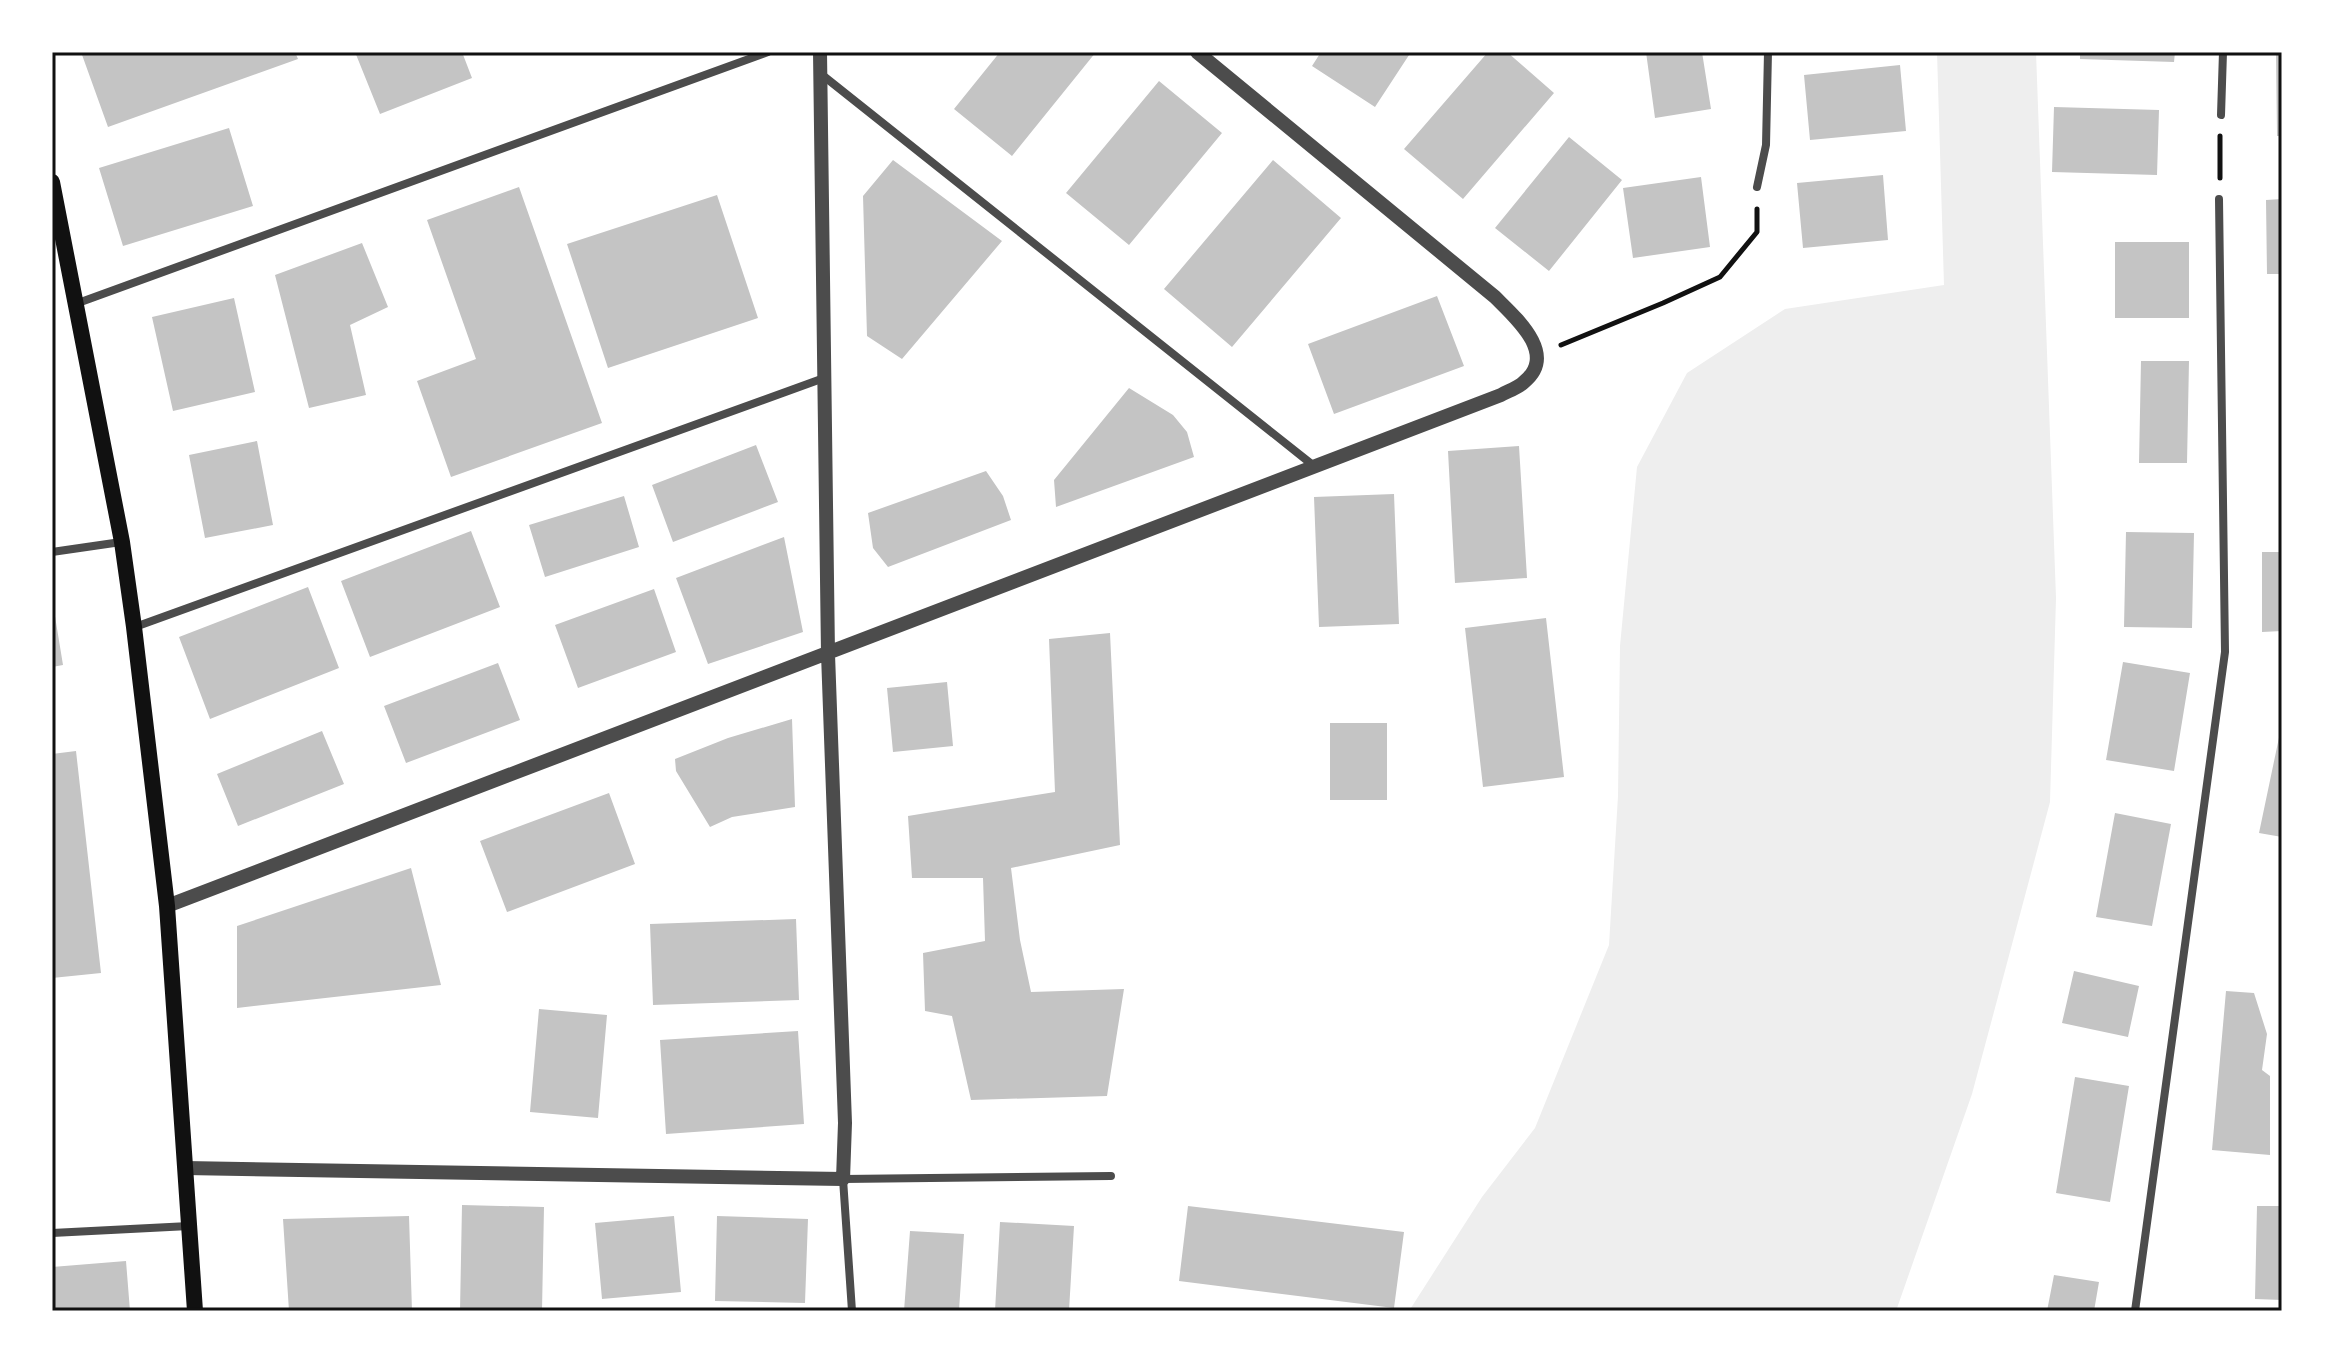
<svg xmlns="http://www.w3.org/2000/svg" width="2334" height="1363" viewBox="0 0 2334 1363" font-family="'Golos Text',sans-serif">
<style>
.green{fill:#eee}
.building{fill:#c4c4c4}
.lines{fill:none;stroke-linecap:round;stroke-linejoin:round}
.path{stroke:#111;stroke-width:5}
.minor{stroke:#4c4c4c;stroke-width:8}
.tertiary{stroke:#4c4c4c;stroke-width:14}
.secondary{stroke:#111;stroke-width:16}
.neatline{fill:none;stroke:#111;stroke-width:3}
</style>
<rect width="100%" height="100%" fill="#fff"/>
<path class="green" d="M1937 52H2036L2056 598 2050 802 1972 1094 1896 1311H1409L1482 1197 1535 1128 1609 945 1618 796 1620 646 1637 467 1687 373 1785 309 1944 285Z"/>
<path class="building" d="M81 52H295L298 59 108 127Z
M355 52H462L472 78 380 114Z
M1000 52H1096L1012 156 954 109Z
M1321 52H1411L1375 107 1312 66Z
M1488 52H1507L1554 93 1463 199 1404 149Z
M1646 52H1702L1711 109 1655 118Z
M2080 52H2175L2174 62 2080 59Z
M2276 52H2282V136H2277Z
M1900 65 1906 131 1810 140 1804 75Z
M1159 81 1222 133 1129 245 1066 193Z
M2054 107 2159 110 2157 175 2052 172Z
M229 128 253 206 123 246 99 168Z
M1569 137 1622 180 1549 271 1495 228Z
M893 160 1002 241 902 359 867 336 863 196Z
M1273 160 1341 218 1232 347 1164 289Z
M1883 175 1888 240 1803 248 1797 183Z
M1701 177 1710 247 1633 258 1623 188Z
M519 187 602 423 451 477 417 381 476 359 427 220Z
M717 195 758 318 608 368 567 244Z
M2282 199V274H2267L2266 200Z
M2115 242H2189V318H2115Z
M362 243 388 307 350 325 366 395 309 408 275 275Z
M1437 296 1464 366 1334 414 1308 344Z
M234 298 255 392 173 411 152 317Z
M2141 361H2189L2187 463H2139Z
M1129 388 1173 415 1187 432 1194 457 1056 507 1054 480Z
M257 441 273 525 205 538 189 455Z
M756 445 778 502 673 542 652 485Z
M1519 446 1527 578 1455 583 1448 451Z
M986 471 1003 496 1011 520 888 567 873 548 868 513Z
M1394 494 1399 624 1319 627 1314 497Z
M624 496 639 547 545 577 529 525Z
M471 531 500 607 370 657 341 581Z
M2126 532 2194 533 2192 628 2124 627Z
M784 537 803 632 708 664 676 578Z
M2262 552H2282V631L2262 632Z
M308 587 339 668 210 719 179 637Z
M654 589 676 652 578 688 555 625Z
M52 598 63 665 52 667Z
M1546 618 1564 777 1483 787 1465 628Z
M1110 633 1120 845 1011 868 1020 940 1031 992 1124 989 1107 1096 971 1100 952 1016 925 1011 923 953 985 941 983 878H912L908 816 1055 792 1049 639Z
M2123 662 2190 673 2174 771 2106 760Z
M498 663 520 720 406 763 384 706Z
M947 682 953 746 893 752 887 688Z
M792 719 795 807 732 817 710 827 676 771 675 759 728 738Z
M1330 723H1387V800H1330Z
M2281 728H2282V837L2259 833Z
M322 731 344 784 238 826 217 774Z
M76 751 101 973 52 978V754Z
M609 793 635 864 507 912 480 841Z
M2115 813 2171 824 2152 926 2096 917Z
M411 868 441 985 237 1008V926Z
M796 919 799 1000 653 1005 650 924Z
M2074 971 2139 986 2128 1037 2062 1023Z
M2226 991 2254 993 2267 1034 2262 1070 2270 1076V1155L2212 1150Z
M539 1009 607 1015 598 1118 530 1112Z
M798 1031 804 1124 666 1134 660 1040Z
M2075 1077 2129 1086 2110 1202 2056 1193Z
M462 1205 544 1207 542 1311H460Z
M1188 1206 1404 1232 1394 1308 1179 1281Z
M2257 1206H2282V1300L2255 1299Z
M409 1216 412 1311H289L283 1219Z
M674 1216 681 1292 602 1299 595 1223Z
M717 1216 808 1219 805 1303 715 1301Z
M1000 1222 1074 1226 1069 1311H995Z
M910 1231 964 1234 959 1311H904Z
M126 1261 130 1311H52V1267Z
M2054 1275 2099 1282 2094 1311H2047Z"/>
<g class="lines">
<path class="path" d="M2220 178V136
M1561 345 1663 303 1720 277 1757 232V209"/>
<path class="minor" d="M821 74 1314 466
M2221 115 2223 52
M1757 187 1766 145 1768 52
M78 303 768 52
M52 552 121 542
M135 627 824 378
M52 1233 189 1226
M852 1311 843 1179 1111 1176
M2135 1311 2225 652 2219 199"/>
<path class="tertiary" d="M167 906 1501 395C1508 391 1518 388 1524 382 1558 354 1516 318 1495 297L1197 52
M185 1168 843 1179 845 1123 828 654 820 52"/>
<path class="secondary" d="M52 182 122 542 134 627 167 906 195 1311"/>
</g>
<rect width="2334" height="1363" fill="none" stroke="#ffffff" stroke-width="108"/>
<rect x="54" y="54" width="2226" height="1255" class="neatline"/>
</svg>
